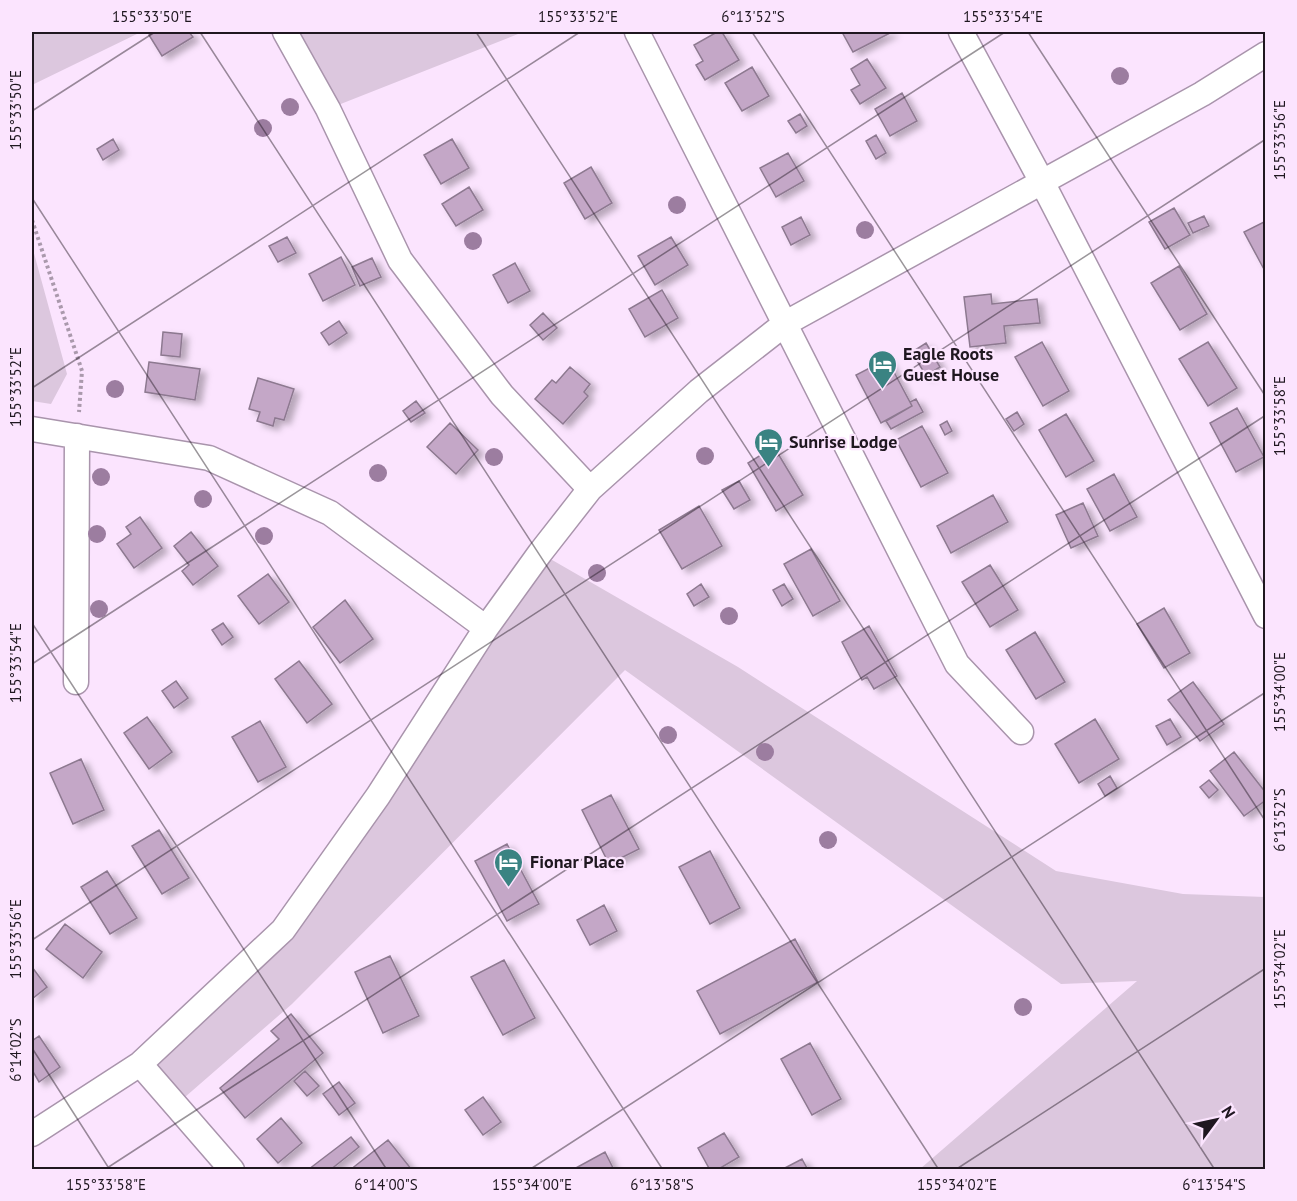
<svg xmlns="http://www.w3.org/2000/svg" width="1297" height="1201" viewBox="0 0 1297 1201" font-family="'PT Sans',sans-serif">
<style>
.green{fill:#dcc7de}
.building{fill:#c4a7c7;stroke:#8d7990;stroke-width:1.5;filter:url(#shadow)}
.lines{fill:none;stroke-linecap:round;stroke-linejoin:round}
.minor-casing{stroke:#a994ac;stroke-width:27}
.path{stroke:#aa99ac;stroke-width:4;stroke-dasharray:3 3;stroke-linecap:butt}
.minor{stroke:#fff;stroke-width:24}
.tree{fill:#9c7da0}
.ticks{fill:none;stroke:#1f1720;stroke-width:1.5;stroke-opacity:0.45}
.labels{text-anchor:middle;stroke-width:4.5;stroke-linejoin:round;paint-order:stroke}
.poi-label{font-size:18px;font-weight:bold;fill:#1f1720;stroke:#fbe4fe;text-anchor:start}
.neatline{fill:none;stroke:#1f1720;stroke-width:2}
.ticks-label{font-size:15px;text-anchor:middle;fill:#1f1720}
</style>
<defs>
<filter id="shadow"><feDropShadow dx="6" dy="4" stdDeviation="3" flood-color="#0004"/></filter>
</defs>
<rect width="100%" height="100%" fill="#fbe4fe"/>
<path class="green" d="M32 32H141L32 85Z
M285 32H523L328 109Z
M32 246 67 374 51 404 32 401Z
M540 553 738 667 1056 871 1183 894 1265 897V1169H920L1137 981 1061 984 625 670 292 1004 177 1104 140 1064 283 930Z"/>
<path class="building" d="M155 32H189L193 37 162 56 149 35Z
M717 32H722L739 60 705 80 696 65 703 61 694 45Z
M842 32H892L853 52Z
M867 59 886 88 860 104 851 90 860 85 851 69Z
M752 67 769 96 742 111 725 83Z
M902 93 917 121 890 136 875 109Z
M800 114 807 126 796 133 788 121Z
M876 135 886 153 876 159 866 141Z
M113 139 119 150 103 160 97 149Z
M452 139 469 168 441 184 424 155Z
M788 153 804 181 776 197 760 168Z
M591 167 612 203 585 219 564 183Z
M469 187 483 210 456 226 442 204Z
M1174 208 1190 235 1165 249 1149 222Z
M1204 216 1209 226 1193 233 1188 223Z
M801 217 810 235 791 245 782 227Z
M1266 221V273L1244 232Z
M287 237 296 253 278 262 269 246Z
M671 237 688 265 655 285 638 256Z
M341 257 355 285 323 301 309 274Z
M372 258 381 277 360 286 352 267Z
M515 263 530 291 508 303 493 275Z
M1179 266 1207 314 1180 330 1151 283Z
M662 290 678 318 645 337 629 309Z
M991 294 992 304 1037 299 1040 323 1004 326 1006 343 970 347 964 297Z
M543 313 557 328 543 340 530 325Z
M339 321 347 333 329 345 321 333Z
M163 332 182 334 180 357 161 355Z
M1042 342 1069 391 1043 406 1015 357Z
M1208 342 1237 388 1208 406 1179 359Z
M926 343 940 367 926 376 912 352Z
M887 359 912 406 881 423 856 375Z
M149 362 200 369 195 400 145 392Z
M570 367 590 384 584 392 588 396 563 424 535 399 552 380 556 383Z
M258 378 294 389 284 420 275 418 273 426 257 421 260 412 249 409Z
M916 399 923 412 891 429 886 421 912 406 910 402Z
M416 401 425 413 411 422 403 411Z
M1237 408 1264 457 1236 472 1210 423Z
M1017 412 1024 424 1014 431 1006 419Z
M1066 414 1094 461 1066 477 1039 430Z
M947 421 952 431 945 435 940 425Z
M450 423 478 450 456 474 427 447Z
M922 426 948 473 921 487 896 440Z
M774 447 803 495 776 511 748 463Z
M1114 474 1137 517 1110 531 1087 489Z
M739 481 750 500 734 509 722 490Z
M993 495 1008 522 951 553 937 526Z
M1083 503 1098 536 1071 548 1056 515Z
M699 506 722 546 682 569 659 530Z
M140 517 162 548 134 568 117 544 131 534 126 527Z
M191 532 218 566 193 585 182 571 189 565 174 546Z
M811 549 840 601 813 616 784 564Z
M990 565 1018 610 990 627 962 582Z
M268 574 289 602 259 624 238 596Z
M701 584 709 597 694 606 687 594Z
M784 584 793 599 782 606 773 590Z
M345 600 373 639 340 663 313 627Z
M1164 608 1190 653 1164 668 1137 624Z
M223 623 233 637 222 645 212 630Z
M869 626 897 676 874 689 867 677 862 680 842 642Z
M1035 632 1065 682 1036 699 1006 650Z
M299 661 332 704 307 723 275 679Z
M176 681 188 698 174 708 162 691Z
M1193 682 1224 724 1200 741 1168 700Z
M147 717 172 752 149 769 124 733Z
M1095 719 1119 759 1079 783 1055 744Z
M1170 719 1181 737 1167 745 1156 726Z
M260 721 286 767 258 782 232 737Z
M1234 752 1266 793V800L1244 816 1210 771Z
M81 759 104 810 73 824 50 773Z
M1110 776 1117 788 1105 796 1098 784Z
M1209 780 1218 790 1209 798 1200 787Z
M611 795 639 849 609 864 582 810Z
M159 830 189 878 162 894 132 846Z
M507 844 539 904 507 921 475 861Z
M710 851 740 908 710 924 679 867Z
M107 871 137 918 110 934 81 887Z
M604 905 617 931 590 945 577 920Z
M65 924 102 952 83 978 46 949Z
M795 939 818 982 720 1034 697 991Z
M390 956 419 1016 383 1033 355 972Z
M504 960 535 1018 503 1035 471 977Z
M32 967 47 987 32 999Z
M291 1014 323 1053 245 1118 220 1088 279 1039 271 1031Z
M39 1036 60 1067 39 1082 32 1070V1041Z
M810 1043 841 1099 812 1115 781 1059Z
M305 1071 319 1086 307 1096 294 1081Z
M339 1082 355 1103 339 1115 323 1094Z
M483 1097 501 1122 483 1135 465 1110Z
M281 1118 302 1143 278 1163 257 1139Z
M724 1133 739 1157 717 1170H710L698 1148Z
M351 1137 359 1147 330 1170 309 1169Z
M388 1140 412 1170H350Z
M605 1152 614 1170H574V1169Z
M802 1159 808 1170H781Z"/>
<g class="lines">
<defs>
<path id="minor" d="M285 32 328 109 400 260 502 395 590 489
M637 32 957 664 1021 732
M961 32 1042 182 1266 616
M32 429 209 458 330 513 486 628
M76 682 77 436
M140 1064 232 1170
M32 1134 140 1064 283 930 378 796 486 628 540 553 590 489 699 391 786 323 1202 94 1266 54"/>
</defs>
<use href="#minor" class="minor-casing"/>
<path class="path" d="M32 220 82 371 79 412"/>
<use href="#minor" class="minor"/>
</g>
<g class="tree">
<circle cx="1120" cy="76" r="9"/>
<circle cx="290" cy="107" r="9"/>
<circle cx="263" cy="128" r="9"/>
<circle cx="677" cy="205" r="9"/>
<circle cx="865" cy="230" r="9"/>
<circle cx="473" cy="241" r="9"/>
<circle cx="115" cy="389" r="9"/>
<circle cx="705" cy="456" r="9"/>
<circle cx="494" cy="457" r="9"/>
<circle cx="378" cy="473" r="9"/>
<circle cx="101" cy="477" r="9"/>
<circle cx="203" cy="499" r="9"/>
<circle cx="97" cy="534" r="9"/>
<circle cx="264" cy="536" r="9"/>
<circle cx="597" cy="573" r="9"/>
<circle cx="99" cy="609" r="9"/>
<circle cx="729" cy="616" r="9"/>
<circle cx="668" cy="735" r="9"/>
<circle cx="765" cy="752" r="9"/>
<circle cx="828" cy="840" r="9"/>
<circle cx="1023" cy="1007" r="9"/>
</g>
<path class="ticks" d="M200 32 939 1170M476 32 1215 1170M752 32 1266 822M1028 32 1266 397M32 111 155 32M32 198 663 1170M32 388 580 32M32 623 387 1170M32 664 1005 32M32 940 1266 139M32 1048 110 1170M104 1170 1266 415M529 1170 1266 692M955 1170 1266 968"/>
<defs>
<symbol id="hotel-pin" viewBox="-11 -11 22 30"><path d="M0 17L-7.5 6A9.5 9.5 0 1 1 7.5 6Z" fill="#3a8382" stroke="#fbe4fe"/><path d="M-6-4.5h1.5V1H6V5H4.5V3h-9V5H-6ZM-4 0a1.8 1.8 0 1 1 3.6 0ZM.5 0V-2.5h3Q6-2.5 6 0Z" fill="#fff"/></symbol>
</defs>
<g fill-rule="evenodd">
<use href="#hotel-pin" x="866" y="348" width="33" height="45"/>
<use href="#hotel-pin" x="752" y="426" width="33" height="45"/>
<use href="#hotel-pin" x="492" y="846" width="33" height="45"/>
</g>
<g class="labels">
<g class="poi-label">
<text x="903" y="360">Eagle Roots<tspan x="903" dy="21">Guest House</tspan></text>
<text x="789" y="448">Sunrise Lodge</text>
<text x="530" y="868">Fionar Place</text>
</g>
</g>
<rect width="1297" height="1201" fill="none" stroke="#fbe4fe" stroke-width="66"/>
<g transform="translate(1216 1120) rotate(57)" stroke="#fbe4fe" stroke-width="4.5" paint-order="stroke">
<path d="M0-4.5L10 22L0 15L-10 22Z" fill="#1f1720"/>
<text y="-9" font-size="16" font-weight="bold" text-anchor="middle" fill="#1f1720">N</text>
</g>
<rect x="33" y="33" width="1231" height="1135" class="neatline"/>
<g class="ticks-label">
<text x="152" y="22">155°33'50"E</text>
<text x="578" y="22">155°33'52"E</text>
<text x="753" y="22">6°13'52"S</text>
<text x="1003" y="22">155°33'54"E</text>
<text transform="translate(16 110) rotate(-90)" y="5">155°33'50"E</text>
<text transform="translate(1280 140) rotate(-90)" y="5">155°33'56"E</text>
<text transform="translate(16 387) rotate(-90)" y="5">155°33'52"E</text>
<text transform="translate(1280 416) rotate(-90)" y="5">155°33'58"E</text>
<text transform="translate(16 663) rotate(-90)" y="5">155°33'54"E</text>
<text transform="translate(1280 692) rotate(-90)" y="5">155°34'00"E</text>
<text transform="translate(1280 820) rotate(-90)" y="5">6°13'52"S</text>
<text transform="translate(16 939) rotate(-90)" y="5">155°33'56"E</text>
<text transform="translate(1280 969) rotate(-90)" y="5">155°34'02"E</text>
<text transform="translate(16 1050) rotate(-90)" y="5">6°14'02"S</text>
<text x="106" y="1190">155°33'58"E</text>
<text x="386" y="1190">6°14'00"S</text>
<text x="532" y="1190">155°34'00"E</text>
<text x="662" y="1190">6°13'58"S</text>
<text x="957" y="1190">155°34'02"E</text>
<text x="1214" y="1190">6°13'54"S</text>
</g>
</svg>
